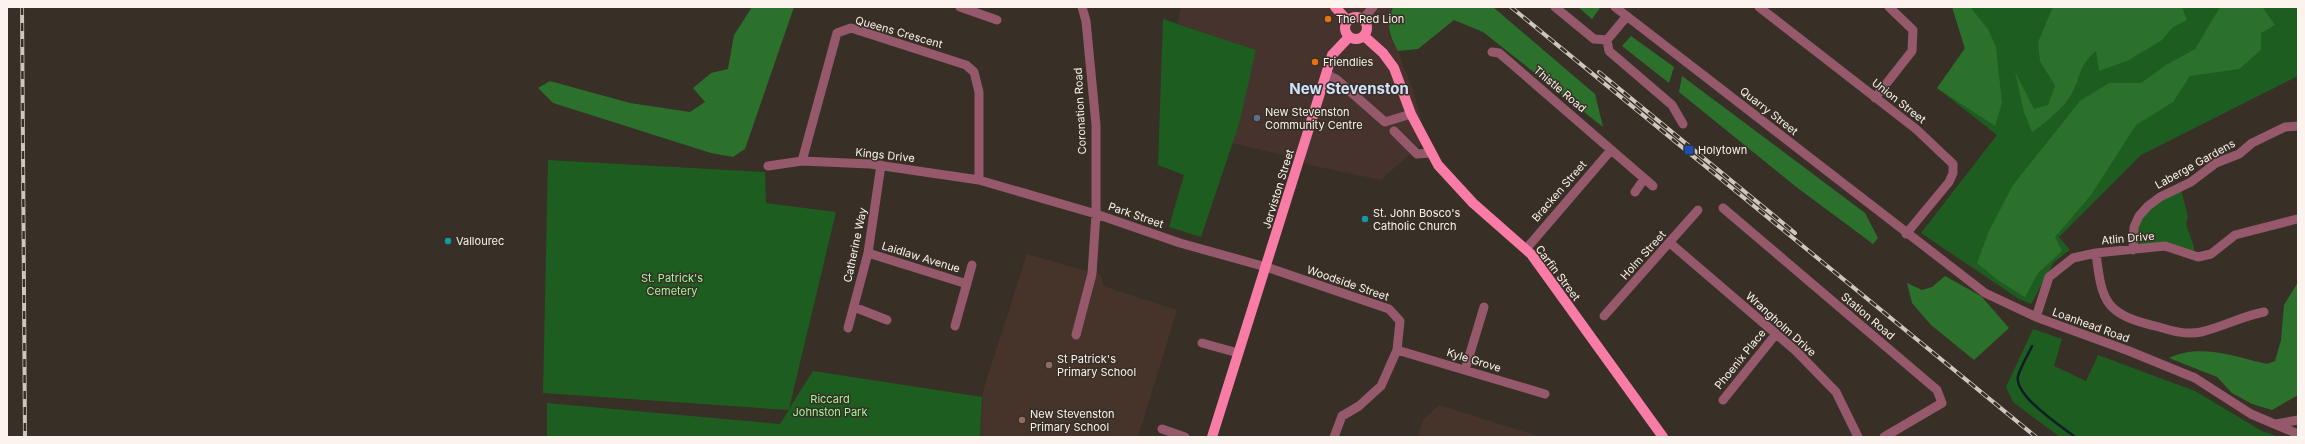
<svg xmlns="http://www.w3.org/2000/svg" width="2305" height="444" viewBox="0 0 2305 444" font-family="Inter,sans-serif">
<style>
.commercial{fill:#47332e}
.education{fill:#46342b}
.green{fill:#1e5d20}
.forest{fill:#2b712c}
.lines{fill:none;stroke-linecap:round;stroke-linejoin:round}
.stream{stroke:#0e1f25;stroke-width:2.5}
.minor{stroke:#96596b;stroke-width:9}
.major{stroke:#f87ca5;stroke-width:10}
.rail-casing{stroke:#cec6c0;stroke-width:4}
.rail{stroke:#382f26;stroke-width:2.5;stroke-dasharray:8;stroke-linecap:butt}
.food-dot{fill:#e8710a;stroke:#382f26;stroke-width:1.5}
.service-dot{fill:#5c6f8a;stroke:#382f26;stroke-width:1.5}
.transit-dot{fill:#1a4fb4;stroke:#382f26;stroke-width:1.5}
.culture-dot{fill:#0f9aa8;stroke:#382f26;stroke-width:1.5}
.education-dot{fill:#8d6e63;stroke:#382f26;stroke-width:1.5}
.labels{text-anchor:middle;stroke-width:3;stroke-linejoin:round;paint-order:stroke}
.poi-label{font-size:11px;fill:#faf3ee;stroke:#382f26;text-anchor:start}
.street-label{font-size:11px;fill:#faf3ee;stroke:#382f26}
.park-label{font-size:11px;fill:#9ffb9d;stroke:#382f26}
.district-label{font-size:15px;font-weight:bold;fill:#d2e2fc;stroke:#382f26}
</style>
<rect width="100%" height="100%" fill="#382f26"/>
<path class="commercial" d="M1181 7H1393L1389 15V35L1398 51 1413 90 1427 139 1381 180 1309 165 1295 158 1232 143 1256 50 1177 23Z"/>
<path class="education" d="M1027 254 1101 275 1103 286 1177 310 1138 437H981L983 391Z
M1439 405 1538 436 1548 437H1418L1423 420Z"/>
<path class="green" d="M1956 7H2298V76L2141 155 2059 237 2070 250 2054 262 2031 304 2019 299 1921 233 1997 135 1937 88 1968 43Z
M1163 19 1256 50 1239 124 1201 237 1169 227 1184 175 1158 165Z
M548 160 765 172 766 203 836 212 789 409 813 371 982 397 980 437H547V403L780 424 789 410 543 393Z
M2181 189 2188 217 2186 224 2194 247V254L2135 248C2136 209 2150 206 2181 189Z
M2033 329 2062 339 2054 366 2086 381 2098 355 2195 391 2262 431 2279 437H2060L2013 402 2006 387Z"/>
<path class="forest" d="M752 7H794L745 149 733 157 711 153 553 103 538 88 550 81 630 103 690 112 705 102 693 88 711 73 728 69 734 35Z
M1393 7H1493L1595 94 1603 127 1483 32 1454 20 1418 49 1398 51C1389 35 1386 25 1393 7Z
M1578 7H1599L1600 8 1592 19Z
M1952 7H1970L1988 29 1996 47 2002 103 1995 126 1937 88 1965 49Z
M2053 7H2182L2187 20 2172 28 2162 40 2129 60 2099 71 2096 51C2078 67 2082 74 2072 93 2065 107 2044 124 2032 132L2024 112 2015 72 2034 109 2048 105 2055 86 2040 61 2038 42Z
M2220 7 2263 8 2275 25 2261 33V50L2239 69 2190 76 2173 102 2136 125 2091 195 2055 237 2062 251 2038 273 2025 297 1999 281 1977 263 1989 231 2013 185 2080 101 2109 83H2141L2166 65 2195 49Z
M1631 36 1674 67 1669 83 1622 46Z
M1682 76 1865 213 1878 238 1873 244 1795 186 1679 92Z
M1945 276 1981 296 2009 328 1974 360 1931 325 1912 303 1907 283 1922 290 1932 287Z
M2298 282V395L2272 410 2252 404 2232 393 2217 377 2169 358C2201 343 2235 357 2267 364L2275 361 2281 340 2284 305Z"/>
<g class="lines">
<path class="stream" d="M2032 346C2028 355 2021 366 2018 376 2014 396 2061 426 2075 437"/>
<path class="minor" d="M960 7 997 20
M1555 7 1594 39 1607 40 1609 51 1672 105 1683 124
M1615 7 1985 293 2036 317 2129 351 2195 378 2251 414 2298 434
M1759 7 1916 129 1953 164V173L1949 182 1906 234
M1363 19 1373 7
M1607 40 1627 16
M1492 52 1499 53 1505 58 1653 186
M1326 74 1336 79 1385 122 1411 114
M1875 98 1912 51 1913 30 1889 7
M1394 131 1417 154 1430 153
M802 161 837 33 851 28 966 65 974 72 979 92V180
M768 166 802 161 870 164 979 180 1096 214 1180 243 1266 267 1389 309 1400 321 1397 350 1381 386 1359 406 1342 416 1334 437
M1635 192 1644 179
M1723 208 1937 390 1942 403 1884 437
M1670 243 1796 351 1836 392 1858 437
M1526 249 1611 150
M2133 250 2134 227 2139 216 2148 206 2160 197 2191 182 2216 163 2239 154 2252 143 2285 127 2298 126
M868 253 967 284
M2096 253C2102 305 2106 314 2159 327 2172 331 2186 335 2201 332 2223 327 2242 316 2264 312
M854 307 887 320
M1604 316 1698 210
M2036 317 2049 277 2073 258 2096 253 2165 246 2198 257 2211 254 2235 235 2297 219
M955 326 972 265
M848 328 868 253 881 165
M1076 335 1092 274 1096 214V125L1086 21 1082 7
M1202 343 1238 353
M1397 350 1545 394
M1465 370 1484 307
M1723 400 1776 334
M2276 424 2298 420
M1162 429 1185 437"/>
<path class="major" d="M1335 7 1347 20
M1345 28a11 11 0 1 1 22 0a11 11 0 1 1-22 0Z
M1364 36 1383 53 1394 68 1411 114 1438 165 1473 203 1531 254 1663 437
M1212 437 1332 55 1349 37"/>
<defs>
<path id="rail" d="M22 7 25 437
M1511 7 2036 437
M1599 72 1795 233"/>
</defs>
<use href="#rail" class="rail-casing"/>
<use href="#rail" class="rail"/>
</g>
<g class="food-dot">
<circle cx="1328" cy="19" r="4"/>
<circle cx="1315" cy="62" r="4"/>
</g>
<circle class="service-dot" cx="1257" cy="118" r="4"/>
<rect class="transit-dot" x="1684" y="145" width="10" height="10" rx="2"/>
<g class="culture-dot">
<circle cx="1365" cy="219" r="4"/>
<circle cx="448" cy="241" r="4"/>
</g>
<g class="education-dot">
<circle cx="1049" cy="365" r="4"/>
<circle cx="1022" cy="420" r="4"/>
</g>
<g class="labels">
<g class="poi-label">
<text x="1336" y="23">The Red Lion</text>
<text x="1323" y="66">Friendlies</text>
<text x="1265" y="116">New Stevenston<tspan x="1265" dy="13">Community Centre</tspan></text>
<text x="1698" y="154">Holytown</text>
<text x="1373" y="217">St. John Bosco's<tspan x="1373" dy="13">Catholic Church</tspan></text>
<text x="456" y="245">Vallourec</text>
<text x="1057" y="363">St Patrick's<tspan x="1057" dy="13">Primary School</tspan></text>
<text x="1030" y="418">New Stevenston<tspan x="1030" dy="13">Primary School</tspan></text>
</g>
<g class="street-label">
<text transform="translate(899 32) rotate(16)" y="4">Queens Crescent</text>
<text transform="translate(1560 89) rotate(40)" y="4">Thistle Road</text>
<text transform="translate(1899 101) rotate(38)" y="4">Union Street</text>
<text transform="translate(1080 111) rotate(-93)" y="4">Coronation Road</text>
<text transform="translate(1769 111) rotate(38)" y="4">Quarry Street</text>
<text transform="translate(885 155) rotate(6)" y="4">Kings Drive</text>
<text transform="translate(2195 164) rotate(-29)" y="4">Laberge Gardens</text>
<text transform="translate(1278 189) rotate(-73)" y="4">Jerviston Street</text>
<text transform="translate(1559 191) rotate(-49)" y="4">Bracken Street</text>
<text transform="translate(1136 215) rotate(19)" y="4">Park Street</text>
<text transform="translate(2128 238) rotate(-5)" y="4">Atlin Drive</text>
<text transform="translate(855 245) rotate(-78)" y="4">Catherine Way</text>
<text transform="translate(1643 255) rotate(-48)" y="4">Holm Street</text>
<text transform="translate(921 257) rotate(17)" y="4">Laidlaw Avenue</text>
<text transform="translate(1558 273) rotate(53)" y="4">Carfin Street</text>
<text transform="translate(1348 283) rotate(19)" y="4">Woodside Street</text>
<text transform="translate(1868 316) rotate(40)" y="4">Station Road</text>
<text transform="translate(1781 324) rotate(42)" y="4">Wrangholm Drive</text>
<text transform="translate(2091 325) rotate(20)" y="4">Loanhead Road</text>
<text transform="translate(1740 359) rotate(-51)" y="4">Phoenix Place</text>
<text transform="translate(1474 360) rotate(17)" y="4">Kyle Grove</text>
</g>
<g class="park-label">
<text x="672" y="282">St. Patrick's<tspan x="672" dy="13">Cemetery</tspan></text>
<text x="830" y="403">Riccard<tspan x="830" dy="13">Johnston Park</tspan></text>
</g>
<g class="district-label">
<text x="1349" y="94">New Stevenston</text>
</g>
</g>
<rect width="2305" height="444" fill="none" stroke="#faf3ee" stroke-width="16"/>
</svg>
